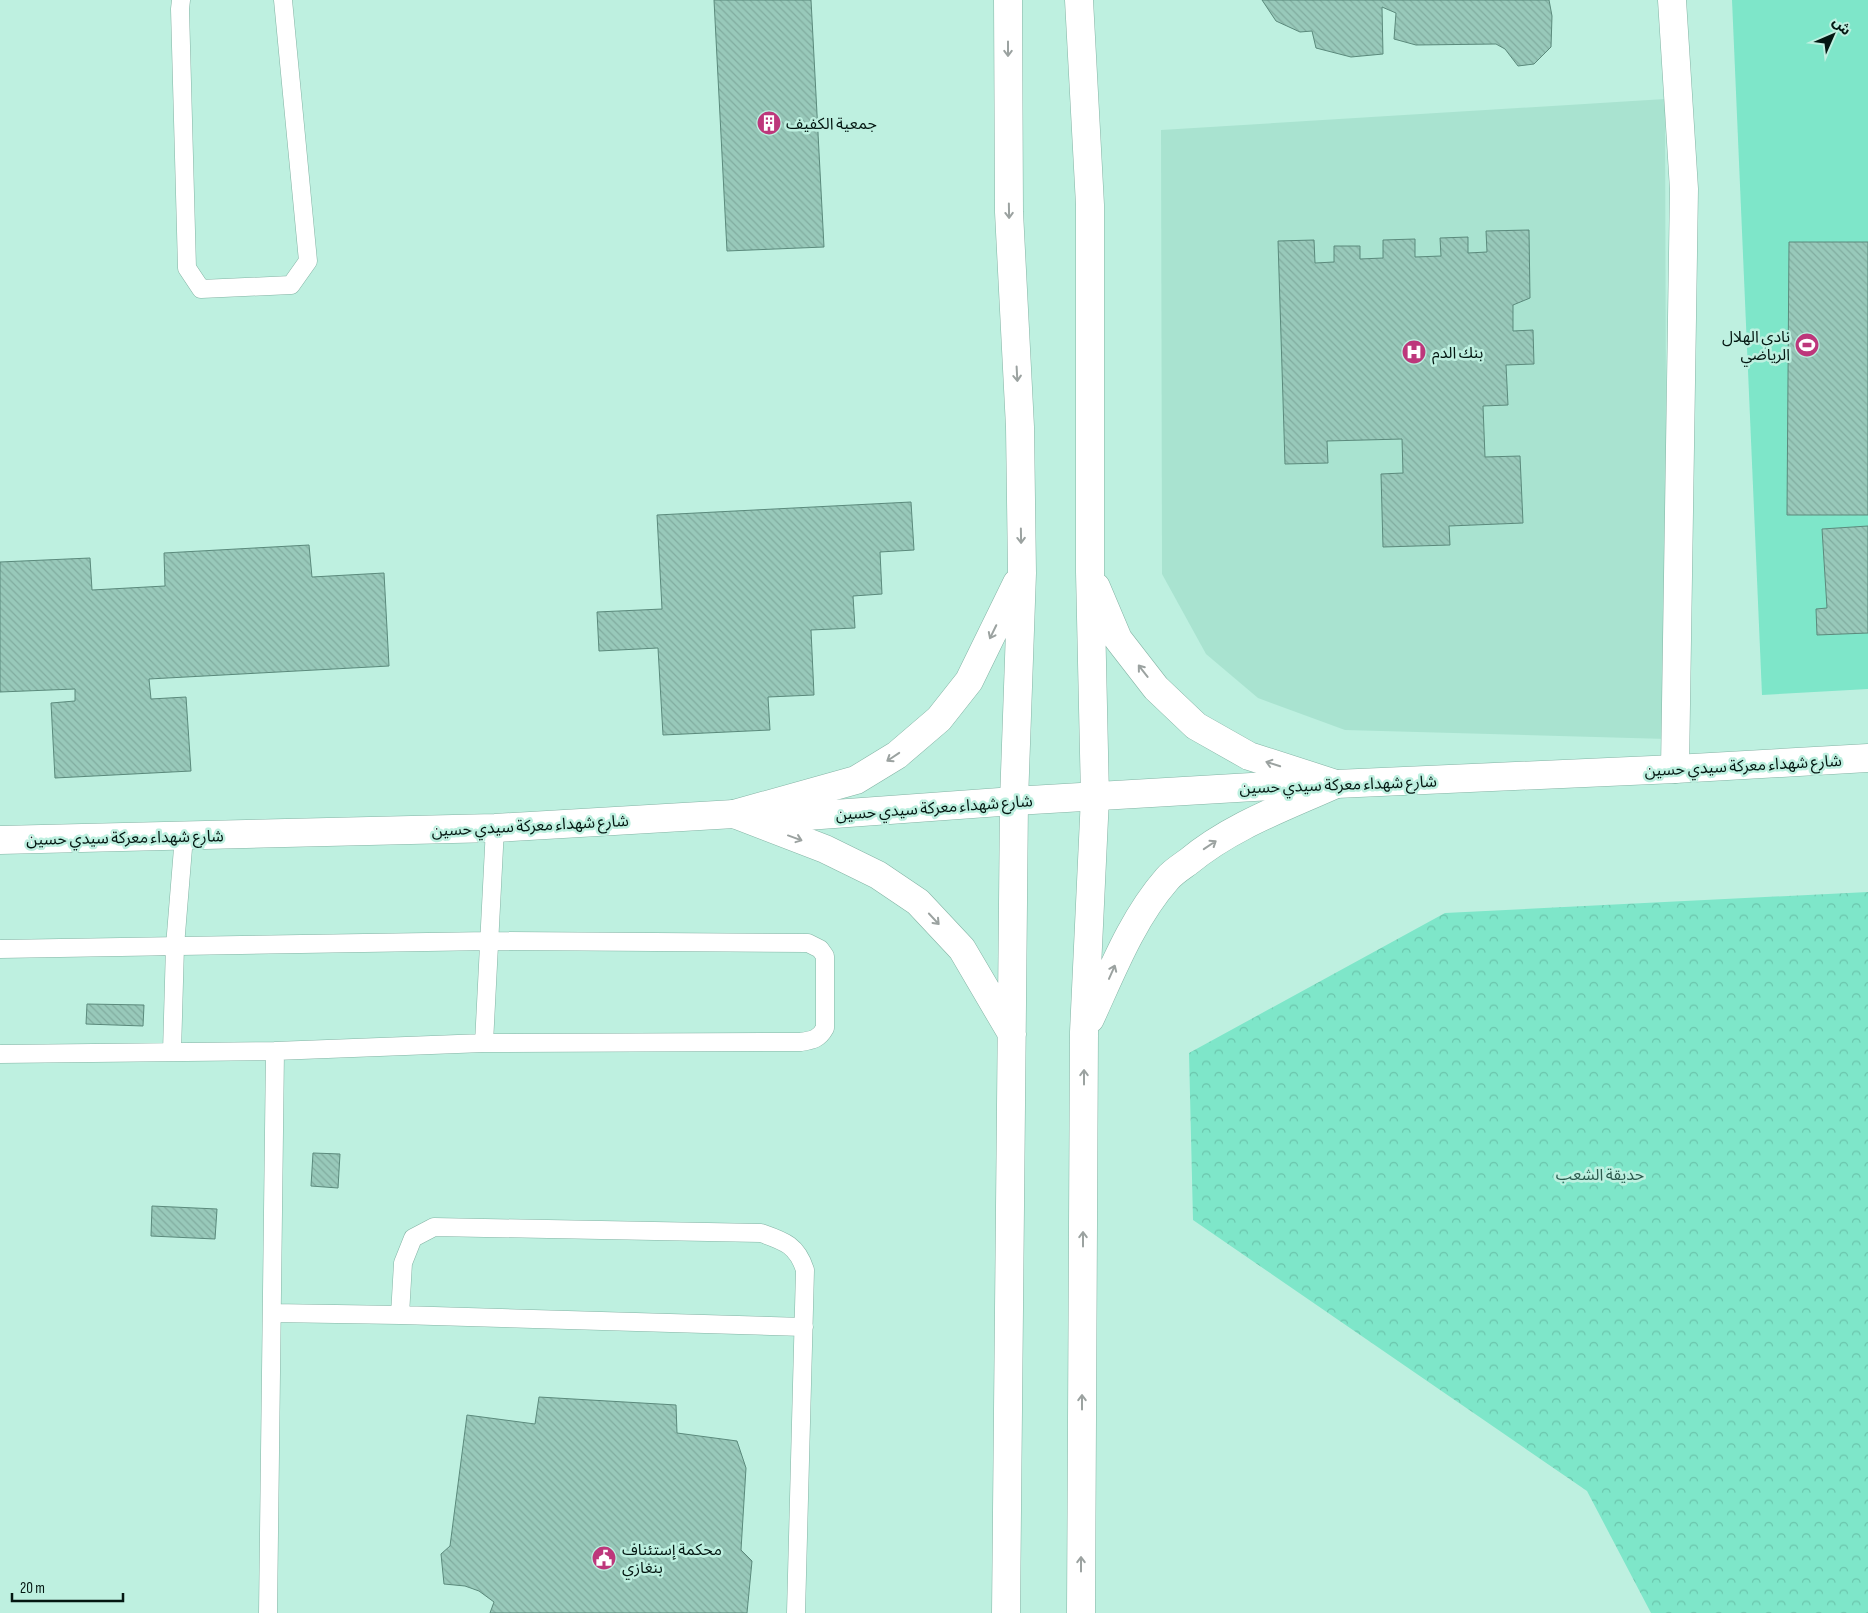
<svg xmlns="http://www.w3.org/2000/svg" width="1868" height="1613" viewBox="0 0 1868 1613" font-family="'Sofia Sans Condensed','Noto Sans Arabic',sans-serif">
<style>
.built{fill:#a9e3d0}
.grass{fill:#7ee6c9}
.forest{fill:url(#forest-crowns)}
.building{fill:url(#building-back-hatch);stroke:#5b8a7c}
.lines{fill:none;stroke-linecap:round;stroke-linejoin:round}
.service-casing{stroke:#83b3a4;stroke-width:19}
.tertiary-casing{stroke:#83b3a4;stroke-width:29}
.secondary-casing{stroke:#83b3a4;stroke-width:29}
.primary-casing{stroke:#83b3a4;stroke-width:29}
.service{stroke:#fff;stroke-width:18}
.tertiary{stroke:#fff;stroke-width:28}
.secondary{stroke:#fff;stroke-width:28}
.primary{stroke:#fff;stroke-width:28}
.oneway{stroke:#9ba2a0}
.labels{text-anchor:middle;stroke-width:5;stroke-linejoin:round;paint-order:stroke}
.poi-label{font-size:16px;fill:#041712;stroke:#bef0e0;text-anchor:start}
.street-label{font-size:16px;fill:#041712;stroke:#bef0e0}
.park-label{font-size:16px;fill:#2c5b4e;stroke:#bef0e0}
</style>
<defs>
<pattern id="forest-crowns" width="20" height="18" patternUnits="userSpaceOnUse" patternTransform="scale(1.25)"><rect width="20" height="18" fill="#7ee6c9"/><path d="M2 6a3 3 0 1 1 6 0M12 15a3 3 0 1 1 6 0" fill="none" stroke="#6bc5ac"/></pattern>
<pattern id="building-back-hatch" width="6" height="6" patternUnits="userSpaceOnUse" patternTransform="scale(1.25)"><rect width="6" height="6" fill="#98c9ba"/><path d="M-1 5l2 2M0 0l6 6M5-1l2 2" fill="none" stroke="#81ac9f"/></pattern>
</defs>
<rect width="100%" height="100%" fill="#bef0e0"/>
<path class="built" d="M1665 99 1667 739 1345 730 1258 698 1206 654 1162 574 1161 130Z"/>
<path class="grass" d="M1732 0H1868V689L1762 695Z"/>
<path class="forest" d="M1868 892V1613H1651L1587 1491 1193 1220 1189 1053 1445 913Z"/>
<path class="building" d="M714 0H811L824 247 727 251Z
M1262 0H1549L1552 16 1551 47 1534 64 1518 66 1505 49 1496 44 1416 45 1394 39 1396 13 1382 7 1383 54 1351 57 1316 48 1312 31 1300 32 1276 21Z
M1529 230 1530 298 1513 305V331L1533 330 1534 364 1506 365 1508 405 1483 406 1485 457 1520 456 1523 523 1449 526 1450 545 1383 547 1381 474 1403 473 1402 439 1327 441 1328 463 1285 464 1278 241 1314 240 1315 263 1334 262V246H1360V259L1383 258V240L1415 239V257L1441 256 1440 238 1468 237V253L1487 252 1486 231Z
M1789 242H1868V515H1787Z
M911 502 914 550 880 552 882 594 853 596 855 628 811 630 814 695 768 697 770 730 663 735 658 648 599 651 597 612 662 609 657 515Z
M1868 526V633L1817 635 1816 609 1827 608 1822 529Z
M309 545 312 577 384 573 389 666 149 679 151 699 186 697 191 771 55 778 51 703 75 701V689L0 692V562L90 558 92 590 165 586 164 553Z
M87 1004 144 1005 143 1026 86 1024Z
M313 1153 340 1154 338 1188 311 1186Z
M152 1206 217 1209 215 1239 151 1236Z
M539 1397 676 1405 677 1433 737 1441 746 1468 741 1550 752 1561 747 1613H490L494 1602 479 1591 465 1586 444 1584 441 1554 450 1546 467 1415 535 1424Z"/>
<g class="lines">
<defs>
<path id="service" d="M181 0 180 9 187 268 201 289 291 285 308 261 283 0
M0 949 490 941 808 943 820 949 825 956V1028C819 1039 813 1040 801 1042L484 1043
M172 1052 175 946 184 836
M0 1054 275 1051
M272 1313 400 1315 403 1263 413 1238 434 1227 761 1233C784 1241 797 1245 805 1270L796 1613
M400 1315 804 1327
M268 1613 275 1051 484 1043 495 828"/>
<path id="tertiary" d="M1672 0 1684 189 1675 769"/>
<path id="secondary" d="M0 840 495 828 734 814 779 818 1014 801 1304 784H1336L1675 769 1868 758"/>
<path id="primary" d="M1079 0 1090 205V572L1095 797 1084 1032 1081 1613
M1096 587 1118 639 1156 688 1196 726 1249 756 1336 784
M734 814 856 780 897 755 939 719 969 681 1017 583
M734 814 825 849 878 875 918 902 962 949 1012 1034
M1090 1019C1112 971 1132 919 1167 879 1173 872 1181 867 1188 862 1231 826 1285 807 1336 784
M1006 1613 1014 801 1022 573 1020 427 1009 212 1008 0"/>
</defs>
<use href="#service" class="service-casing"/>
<use href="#tertiary" class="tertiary-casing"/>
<use href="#secondary" class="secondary-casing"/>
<use href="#primary" class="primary-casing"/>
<use href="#service" class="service"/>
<use href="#tertiary" class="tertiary"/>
<use href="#secondary" class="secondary"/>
<use href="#primary" class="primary"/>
</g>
<defs><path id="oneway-shaft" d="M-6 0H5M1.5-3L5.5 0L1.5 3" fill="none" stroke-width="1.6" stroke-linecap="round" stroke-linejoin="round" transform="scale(1.25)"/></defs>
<g class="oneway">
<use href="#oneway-shaft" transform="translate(1008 49) rotate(90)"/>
<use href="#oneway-shaft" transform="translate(1009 211) rotate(89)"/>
<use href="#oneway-shaft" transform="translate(1017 374) rotate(87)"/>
<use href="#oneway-shaft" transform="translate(1021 536) rotate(89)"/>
<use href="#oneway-shaft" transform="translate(993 632) rotate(116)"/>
<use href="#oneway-shaft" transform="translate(1143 671) rotate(-128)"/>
<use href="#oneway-shaft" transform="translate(893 757) rotate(146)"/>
<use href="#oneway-shaft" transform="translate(1273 764) rotate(-162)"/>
<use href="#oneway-shaft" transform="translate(795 838) rotate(20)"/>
<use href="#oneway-shaft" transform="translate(1210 845) rotate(-34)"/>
<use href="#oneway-shaft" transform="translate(934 919) rotate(47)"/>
<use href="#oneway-shaft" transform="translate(1112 972) rotate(-66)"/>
<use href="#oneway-shaft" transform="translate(1084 1077) rotate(-90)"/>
<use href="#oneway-shaft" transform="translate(1083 1239) rotate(-90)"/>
<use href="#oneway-shaft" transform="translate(1082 1402) rotate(-90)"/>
<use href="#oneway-shaft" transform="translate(1081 1564) rotate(-90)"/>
</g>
<defs>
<symbol id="building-disc" viewBox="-11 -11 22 22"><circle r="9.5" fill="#bd377b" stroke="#bef0e0"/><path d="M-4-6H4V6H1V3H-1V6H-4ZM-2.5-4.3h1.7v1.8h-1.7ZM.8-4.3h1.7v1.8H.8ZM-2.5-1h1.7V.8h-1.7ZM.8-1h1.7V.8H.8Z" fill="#fff"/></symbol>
<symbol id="stadium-disc" viewBox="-11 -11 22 22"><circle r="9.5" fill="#bd377b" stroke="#bef0e0"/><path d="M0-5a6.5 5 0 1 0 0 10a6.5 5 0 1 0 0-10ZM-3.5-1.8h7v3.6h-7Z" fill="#fff"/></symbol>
<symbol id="hospital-disc" viewBox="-11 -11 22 22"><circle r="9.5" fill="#bd377b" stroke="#bef0e0"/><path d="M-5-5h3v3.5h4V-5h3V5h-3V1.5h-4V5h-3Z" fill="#fff"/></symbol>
<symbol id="civic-disc" viewBox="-11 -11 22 22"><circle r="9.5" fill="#bd377b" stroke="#bef0e0"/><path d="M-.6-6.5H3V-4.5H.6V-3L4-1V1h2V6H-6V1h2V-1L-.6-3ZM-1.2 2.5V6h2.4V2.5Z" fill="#fff"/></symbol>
</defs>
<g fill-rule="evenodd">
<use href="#building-disc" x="755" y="109" width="28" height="28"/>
<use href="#stadium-disc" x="1793" y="331" width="28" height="28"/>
<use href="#hospital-disc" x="1400" y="338" width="28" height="28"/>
<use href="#civic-disc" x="590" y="1544" width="28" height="28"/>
</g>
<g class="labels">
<g class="poi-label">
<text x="786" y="129">جمعية الكفيف</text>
<text x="1790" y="342" text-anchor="end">نادي الهلال<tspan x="1790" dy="18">الرياضي</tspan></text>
<text x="1432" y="358">بنك الدم</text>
<text x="622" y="1555">محكمة إستئناف<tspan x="622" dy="18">بنغازي</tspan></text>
</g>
<g class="street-label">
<text transform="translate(1743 765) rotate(-3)" y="6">شارع شهداء معركة سيدي حسين</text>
<text transform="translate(1338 784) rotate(-2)" y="6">شارع شهداء معركة سيدي حسين</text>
<text transform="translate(934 807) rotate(-4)" y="6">شارع شهداء معركة سيدي حسين</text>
<text transform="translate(530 825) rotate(-3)" y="6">شارع شهداء معركة سيدي حسين</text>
<text transform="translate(125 837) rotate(-1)" y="6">شارع شهداء معركة سيدي حسين</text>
</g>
<g class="park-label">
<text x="1600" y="1180">حديقة الشعب</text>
</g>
</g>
<g transform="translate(1833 35) rotate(45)" stroke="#bef0e0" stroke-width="4" paint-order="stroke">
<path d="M0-4L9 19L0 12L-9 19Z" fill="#041712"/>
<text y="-8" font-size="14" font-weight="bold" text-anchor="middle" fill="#041712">ش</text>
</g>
<path d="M12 1593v8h111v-8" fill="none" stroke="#041712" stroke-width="2.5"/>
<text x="20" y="1593" font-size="15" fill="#041712" stroke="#bef0e0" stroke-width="4" paint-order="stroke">20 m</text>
</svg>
